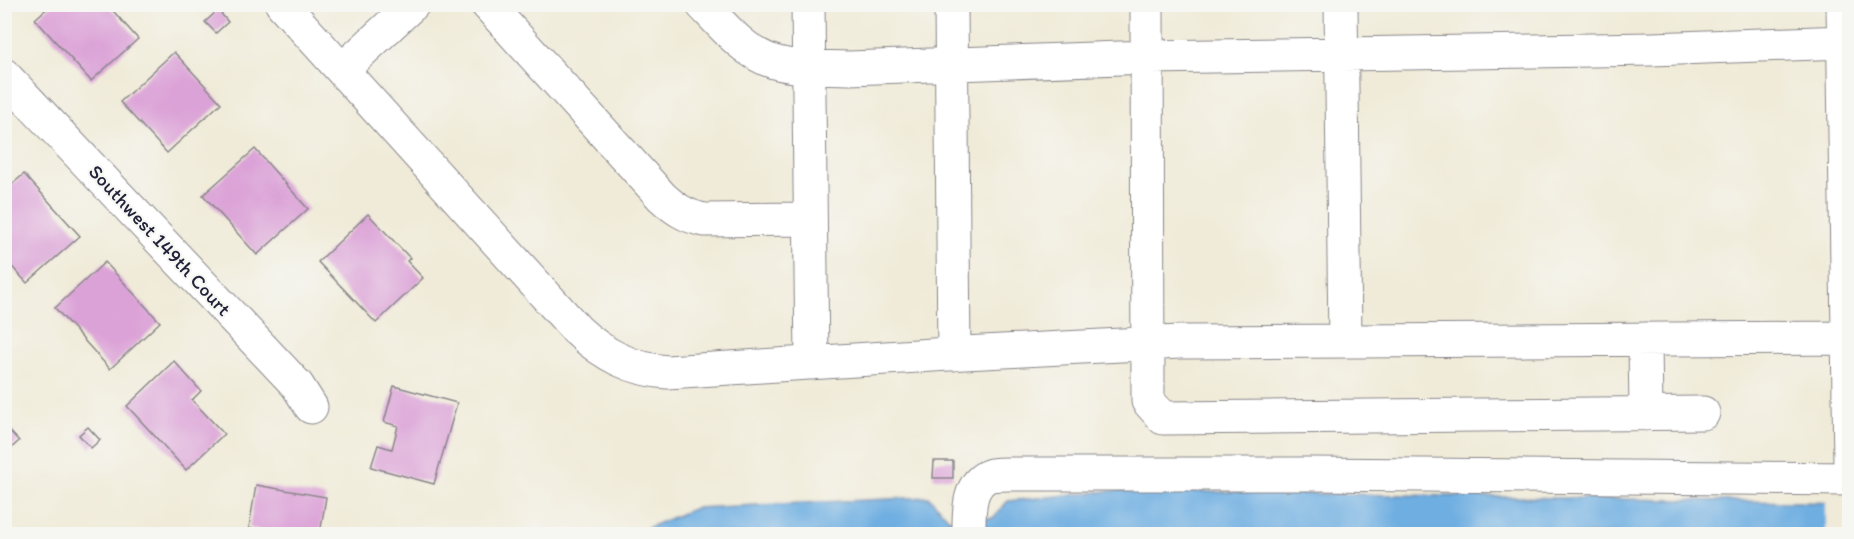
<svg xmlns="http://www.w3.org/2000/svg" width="1854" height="539" viewBox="0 0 1854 539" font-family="Itim,sans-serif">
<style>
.water{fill:#6eaee1;stroke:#48688e;stroke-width:1.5}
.pier{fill:#f0ebd8}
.building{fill:#dba2d7}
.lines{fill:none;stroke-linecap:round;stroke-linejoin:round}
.minor-casing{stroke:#89868a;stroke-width:35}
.minor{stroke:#fff;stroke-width:33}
.labels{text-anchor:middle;stroke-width:4.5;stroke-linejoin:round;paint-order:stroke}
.street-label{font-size:20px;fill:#22223b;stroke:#f6f6f2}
</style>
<rect width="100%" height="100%" fill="#f6f6f2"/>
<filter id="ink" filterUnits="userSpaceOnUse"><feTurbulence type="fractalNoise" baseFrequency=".0167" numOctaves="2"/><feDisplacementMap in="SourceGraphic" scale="12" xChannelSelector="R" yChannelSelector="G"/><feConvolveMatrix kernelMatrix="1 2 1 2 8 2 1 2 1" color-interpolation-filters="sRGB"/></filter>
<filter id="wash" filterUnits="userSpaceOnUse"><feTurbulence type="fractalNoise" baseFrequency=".008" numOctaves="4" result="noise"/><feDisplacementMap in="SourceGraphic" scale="24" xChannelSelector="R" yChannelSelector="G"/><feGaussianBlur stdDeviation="1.35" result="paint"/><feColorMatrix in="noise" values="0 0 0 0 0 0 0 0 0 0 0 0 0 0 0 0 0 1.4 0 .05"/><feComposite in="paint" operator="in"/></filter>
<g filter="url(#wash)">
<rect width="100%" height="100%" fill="#f0ebd8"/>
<path class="water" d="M1119 490 1850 503 1849 534H633L695 508 929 497 949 519 993 518 1008 501Z"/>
<path class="pier" d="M1826 499 1850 500 1849 534H1826Z"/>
<g id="blocks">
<path class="building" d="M52 4H107L138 39 91 81 35 19Z
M218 10 228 22 216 33 205 22Z
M174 52 221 103 167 153 120 102Z
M255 149 308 209 257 255 203 195Z
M24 174 80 236 27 283 4 258V191Z
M368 214 410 258 407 261 423 278 376 323 318 262Z
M105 262 160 322 110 369 55 308Z
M174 361 201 391 192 400 224 434 186 470 127 406Z
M394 386 457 403 434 484 371 467 378 445 392 449 398 426 384 422Z
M4 425 19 441 4 455Z
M88 427 100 440 91 448 79 435Z
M934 461H953V478H933Z
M256 485 326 497 320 534H257L258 530 249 528Z"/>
</g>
</g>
<g filter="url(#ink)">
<use href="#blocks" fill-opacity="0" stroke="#89868a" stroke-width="1.5"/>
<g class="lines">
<defs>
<path id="minor" d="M282 4 577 330C604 355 631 369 667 372L964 353 1180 342 1848 338
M487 4 662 197C675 209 687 217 705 220L809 219
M702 4C723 26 745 53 774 62 797 69 825 67 849 68L1148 57 1652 49 1843 42
M808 4 812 363
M951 4 954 354
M1147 4 1148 401 1163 418 1703 413
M1341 4 1345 341
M1843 4 1850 462
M342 70 413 4
M4 75 297 385 311 407
M1645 339 1646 414
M969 534C969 515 967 482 991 475 997 474 1004 474 1010 474H1311L1850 479"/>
</defs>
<use href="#minor" class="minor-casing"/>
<use href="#minor" class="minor"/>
</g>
</g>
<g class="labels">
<g class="street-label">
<text transform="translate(160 240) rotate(47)" y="7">Southwest 149th Court</text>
</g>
</g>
<rect width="1854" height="539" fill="none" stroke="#f6f6f2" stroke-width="24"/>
</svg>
